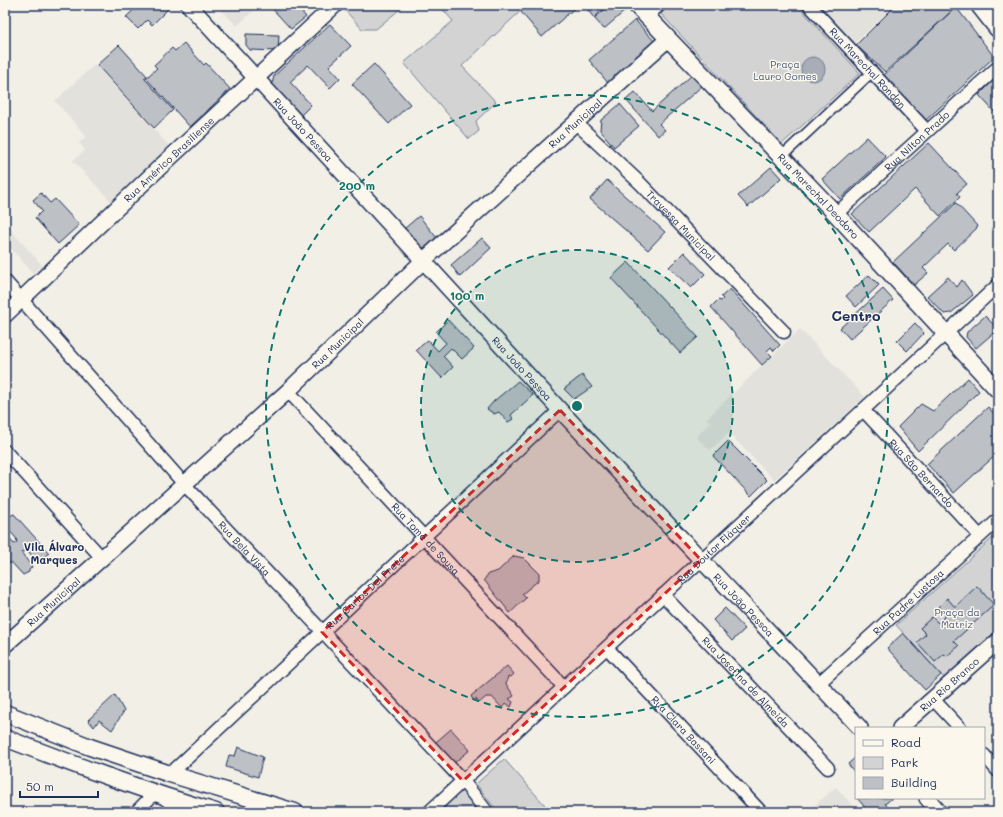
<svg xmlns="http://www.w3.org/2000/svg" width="1003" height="817" viewBox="0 0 1003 817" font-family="Mali,sans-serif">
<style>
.built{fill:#e2e1dc}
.green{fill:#d2d3d2;stroke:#768198}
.water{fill:#a9adb7;stroke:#707b93}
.building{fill:#bdc0c4;stroke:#1b2f5e}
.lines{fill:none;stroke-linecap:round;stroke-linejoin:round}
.pedestrian-casing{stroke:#1b2f5e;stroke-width:12}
.minor-casing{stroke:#1b2f5e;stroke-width:15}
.tertiary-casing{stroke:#1b2f5e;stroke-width:18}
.secondary-casing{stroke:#1b2f5e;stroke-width:19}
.primary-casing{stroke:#1b2f5e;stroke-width:21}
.pedestrian{stroke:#fbf7ec;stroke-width:9}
.minor{stroke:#fbf7ec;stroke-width:12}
.tertiary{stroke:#fbf7ec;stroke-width:15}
.secondary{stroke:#fbf7ec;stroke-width:16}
.primary{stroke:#fbf7ec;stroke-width:18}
.marked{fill:#d62828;fill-opacity:0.2;stroke:#d62828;stroke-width:3;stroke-dasharray:8 5;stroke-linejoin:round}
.ring{fill:none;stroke:#0f766e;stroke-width:2;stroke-dasharray:7 5}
.labels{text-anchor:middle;stroke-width:3;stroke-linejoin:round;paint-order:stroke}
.park-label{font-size:10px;fill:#49587b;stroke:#fbf7ec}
.street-label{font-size:10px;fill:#1b2f5e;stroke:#fbf7ec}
.neighbourhood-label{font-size:11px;font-weight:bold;fill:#1b2f5e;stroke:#fbf7ec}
.district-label{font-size:14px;font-weight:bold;fill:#1b2f5e;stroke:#fbf7ec}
.centre{fill:#0f766e;stroke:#fbf7ec;stroke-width:2}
.ring-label{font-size:12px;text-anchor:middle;font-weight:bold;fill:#0f766e;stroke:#fbf7ec;stroke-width:3;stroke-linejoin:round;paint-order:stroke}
</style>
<rect width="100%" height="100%" fill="#f2efe6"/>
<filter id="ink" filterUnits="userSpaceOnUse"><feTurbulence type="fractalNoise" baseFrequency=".025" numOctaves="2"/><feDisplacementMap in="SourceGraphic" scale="8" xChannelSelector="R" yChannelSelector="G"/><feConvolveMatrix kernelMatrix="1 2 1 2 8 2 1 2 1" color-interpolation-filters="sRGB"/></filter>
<g filter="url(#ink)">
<path class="built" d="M220 5H260L237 26 218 7Z
M815 5H896L852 46Z
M95 64 170 147 111 201 73 161 85 150 79 143 86 136 55 101Z
M9 228 42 265 33 273 5 242V232Z
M800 329 865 397 774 480 729 433 710 450 696 437 711 422 706 419Z
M836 787 858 812H807Z"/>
<path class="green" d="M346 5H405L376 29H362L343 8Z
M439 5H483L487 10 492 5H527L462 66 496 102 476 121 479 131 469 139 404 63 453 21Z
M670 5H797L860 73 782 144 661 14Z
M998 533V629L944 678 896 625Z
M504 759 551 812H498L476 784Z
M463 789 478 812H439Z"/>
<path class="water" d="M801 69a12 12 0 1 1 24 0a12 12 0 1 1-24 0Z"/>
<path class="building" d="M139 5H172L152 25 147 20 138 29 126 17Z
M269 5H296L306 17 291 29Z
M528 5H578L542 37 521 12Z
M584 5H609L594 18Z
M610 5H622L626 10 604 29 594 18Z
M896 5H955L956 7 885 72 856 45Z
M956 7 992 54V59L925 121 883 76Z
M635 20 655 42 608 83 589 60Z
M330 24 351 46 329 66 340 78 330 88 308 65 290 82 311 105 301 115 272 84 274 76Z
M246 34 279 35 278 51 250 50 246 45Z
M184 43 204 65 206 63 230 89 190 127 146 78 157 68 154 65 172 48 175 51Z
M119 45 147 76 144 78 173 110 154 128 97 65Z
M374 64 410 104 389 124 352 84Z
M692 75 702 86 659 124 665 130 658 136 626 100 635 92 652 111Z
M998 79V116L979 95 994 80Z
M620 104 639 126 614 147 600 130 601 120Z
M867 137 886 157 840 199 822 179Z
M929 143 967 184 957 193 960 197 940 216 915 189 869 232 852 214Z
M771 167 781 178 748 207 738 196Z
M607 180 665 232 648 250 590 199Z
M41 193 50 203 55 199 79 225 58 244 35 218 42 211 33 200Z
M956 203 978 227 954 250 948 244 923 268 928 273 914 285 893 262Z
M419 216 437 238 426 247 420 248 404 229Z
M482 238 491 248 460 277 451 265Z
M684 252 705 274 691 288 669 267Z
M628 262 698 337 680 353 611 278Z
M869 275 879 285 856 307 846 296Z
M948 277 957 287 962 280 973 295 951 313 944 314 927 296Z
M730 289 780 345 774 351 771 347 767 351 772 356 762 365 711 307 718 300 721 301 723 299 721 297Z
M883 289 893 300 850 339 840 328Z
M985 316 998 329 976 348 966 337 967 332Z
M448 320 474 348 462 359 451 348 443 356 453 367 442 378 416 350 428 340 438 351 446 343 436 332Z
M915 323 924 333 907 351 897 341Z
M582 375 592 387 574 399 564 389Z
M968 378 979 391 918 451 898 427 921 404 933 411Z
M518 381 533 395 511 415 513 419 508 422 499 412 494 414 487 409 494 401Z
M988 407 998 418V453L954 493 927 464Z
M728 441 767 480 751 496 713 456Z
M14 514 49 553 44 557 45 559 38 563 28 551 21 552 32 567 29 570V572L23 575 12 563H8L5 559V534L14 544 17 542 16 538 5 526V518Z
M514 556 524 558 539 573V580L522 594 526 598 510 613 484 580 488 574 498 571Z
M977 586 994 605 954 641 959 646 947 656 944 654 935 662 917 642 926 634 920 628 932 617 938 623 946 615 938 607 947 598 955 607Z
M725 608 745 629 732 641 713 620Z
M903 633 941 675 925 690 887 648Z
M507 666 514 674 511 677 508 676 506 684 514 696 509 699 513 702 511 707 506 703 502 708 492 697H486L479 703 476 699 473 700 471 696Z
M115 695 124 711 112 730 99 720 94 727 88 720Z
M451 729 470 750 454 763 442 755 436 742Z
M238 747 263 757 258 777 226 767 229 755 235 756Z
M856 757V774L848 764Z
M857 798H892L885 804 893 812H869Z"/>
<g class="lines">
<defs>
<path id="pedestrian" d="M781 157 872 72"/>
<g id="minor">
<path id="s1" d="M809 5 927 131"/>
<path id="s2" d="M575 122 640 183 784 332"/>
<path id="s3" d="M836 214 998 67"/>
<path id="s4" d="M5 281 185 485 463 781 487 812"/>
<path id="s5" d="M288 391 564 687"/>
<path id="s6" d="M863 410 980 536"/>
<path d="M5 451 102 558"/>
<path id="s7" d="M663 595 828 768"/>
<path id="s8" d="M607 648 761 812"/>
<path id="s9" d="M818 684 998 520"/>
<path d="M933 699 960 728"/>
<path d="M984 755 998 771"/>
<path id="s10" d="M170 774 560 410"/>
<path d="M164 798 181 812"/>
<path d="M136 812 154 794"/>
<path id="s11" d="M429 812 998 285"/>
</g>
<g id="tertiary">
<path id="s12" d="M189 5 560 410 860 728"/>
<path d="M646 15 657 5"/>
<path id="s13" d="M5 315 159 168 335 5"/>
<path id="s14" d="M5 645 288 391 424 260 668 39"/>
<path id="s15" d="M900 728 998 641"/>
<path d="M927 798 939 812"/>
</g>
<g id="secondary">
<path id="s16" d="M636 5 836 214 998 390"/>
<path d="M5 713 90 747 170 774 295 812"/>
<path d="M5 738C75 765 144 791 216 812"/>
</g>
<path id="primary" d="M980 5 998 28"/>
</defs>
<use href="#pedestrian" class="pedestrian-casing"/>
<use href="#minor" class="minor-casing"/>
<use href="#tertiary" class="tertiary-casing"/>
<use href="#secondary" class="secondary-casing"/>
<use href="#primary" class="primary-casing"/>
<use href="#pedestrian" class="pedestrian"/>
<use href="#minor" class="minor"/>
<use href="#tertiary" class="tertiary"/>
<use href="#secondary" class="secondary"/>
<use href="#primary" class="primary"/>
</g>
</g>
<path class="marked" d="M560 410 701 560 463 781 322 632Z"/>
<circle cx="577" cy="406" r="156" fill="#0f766e" fill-opacity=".12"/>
<g class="ring">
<circle cx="577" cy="406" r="156"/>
<circle cx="577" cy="406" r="311"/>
</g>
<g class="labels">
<g class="park-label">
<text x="785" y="68">Praça<tspan x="785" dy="12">Lauro Gomes</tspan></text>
<text x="957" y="616">Praça da<tspan x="957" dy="12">Matriz</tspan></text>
</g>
<g class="street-label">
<text dy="4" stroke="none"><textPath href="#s1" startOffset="86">Rua Marechal Rondon</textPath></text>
<text dy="4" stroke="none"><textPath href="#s14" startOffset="773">Rua Municipal</textPath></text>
<text dy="4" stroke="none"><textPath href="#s12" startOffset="169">Rua João Pessoa</textPath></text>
<text dy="4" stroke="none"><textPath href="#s3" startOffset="109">Rua Nílton Prado</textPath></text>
<text dy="4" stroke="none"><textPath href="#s13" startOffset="226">Rua Américo Brasiliense</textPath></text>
<text dy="4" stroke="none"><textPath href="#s16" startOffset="264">Rua Marechal Deodoro</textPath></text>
<text dy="4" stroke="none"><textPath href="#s2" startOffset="148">Travessa Municipal</textPath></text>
<text dy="4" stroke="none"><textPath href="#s14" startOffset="449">Rua Municipal</textPath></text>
<text dy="4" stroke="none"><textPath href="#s12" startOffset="493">Rua João Pessoa</textPath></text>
<text dy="4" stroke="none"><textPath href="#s6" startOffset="86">Rua São Bernardo</textPath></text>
<text dy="4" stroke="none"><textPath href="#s5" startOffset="202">Rua Tomé de Sousa</textPath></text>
<text dy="4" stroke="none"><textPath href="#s4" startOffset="359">Rua Bela Vista</textPath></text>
<text dy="4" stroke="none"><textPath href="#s11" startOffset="388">Rua Doutor Fláquer</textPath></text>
<text dy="4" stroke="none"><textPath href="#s10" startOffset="267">Rua Carlos Del Prete</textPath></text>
<text dy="4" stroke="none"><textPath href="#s14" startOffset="65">Rua Municipal</textPath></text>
<text dy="4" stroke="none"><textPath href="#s9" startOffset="122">Rua Padre Lustosa</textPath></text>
<text dy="4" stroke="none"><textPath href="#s12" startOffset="817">Rua João Pessoa</textPath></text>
<text dy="4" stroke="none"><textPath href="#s7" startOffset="120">Rua Josefina de Almeida</textPath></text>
<text dy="4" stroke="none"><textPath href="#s15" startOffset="66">Rua Rio Branco</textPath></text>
<text dy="4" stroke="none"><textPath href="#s8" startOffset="112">Rua Clara Bassani</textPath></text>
</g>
<g class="neighbourhood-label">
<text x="54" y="551">Vila Álvaro<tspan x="54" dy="13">Marques</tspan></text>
</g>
<g class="district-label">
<text x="856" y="321">Centro</text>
</g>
</g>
<circle cx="577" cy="406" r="6" class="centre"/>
<g class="ring-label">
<text x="357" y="190">200 m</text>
<text x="467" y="300">100 m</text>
</g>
<rect width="1003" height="817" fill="none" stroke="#fbf7ec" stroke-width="20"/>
<rect x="10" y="10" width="983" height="797" fill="none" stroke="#1b2f5e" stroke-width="1.5" filter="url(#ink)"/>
<rect x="855" y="727" width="130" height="72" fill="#fbf7ec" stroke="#a1a7b3"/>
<rect x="863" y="740" width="20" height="6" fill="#fbf7ec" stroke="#a1a7b3"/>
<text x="891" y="747" font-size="12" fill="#1b2f5e">Road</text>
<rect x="863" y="757" width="20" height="12" fill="#d2d3d2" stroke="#a1a7b3"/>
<text x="891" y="767" font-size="12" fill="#1b2f5e">Park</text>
<rect x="863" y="777" width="20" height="12" fill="#bdc0c4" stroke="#a1a7b3"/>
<text x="891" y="787" font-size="12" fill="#1b2f5e">Building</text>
<path d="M20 791v6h78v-6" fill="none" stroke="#1b2f5e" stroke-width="2"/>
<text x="26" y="791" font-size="12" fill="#1b2f5e" stroke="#fbf7ec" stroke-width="3" paint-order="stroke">50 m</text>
</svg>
